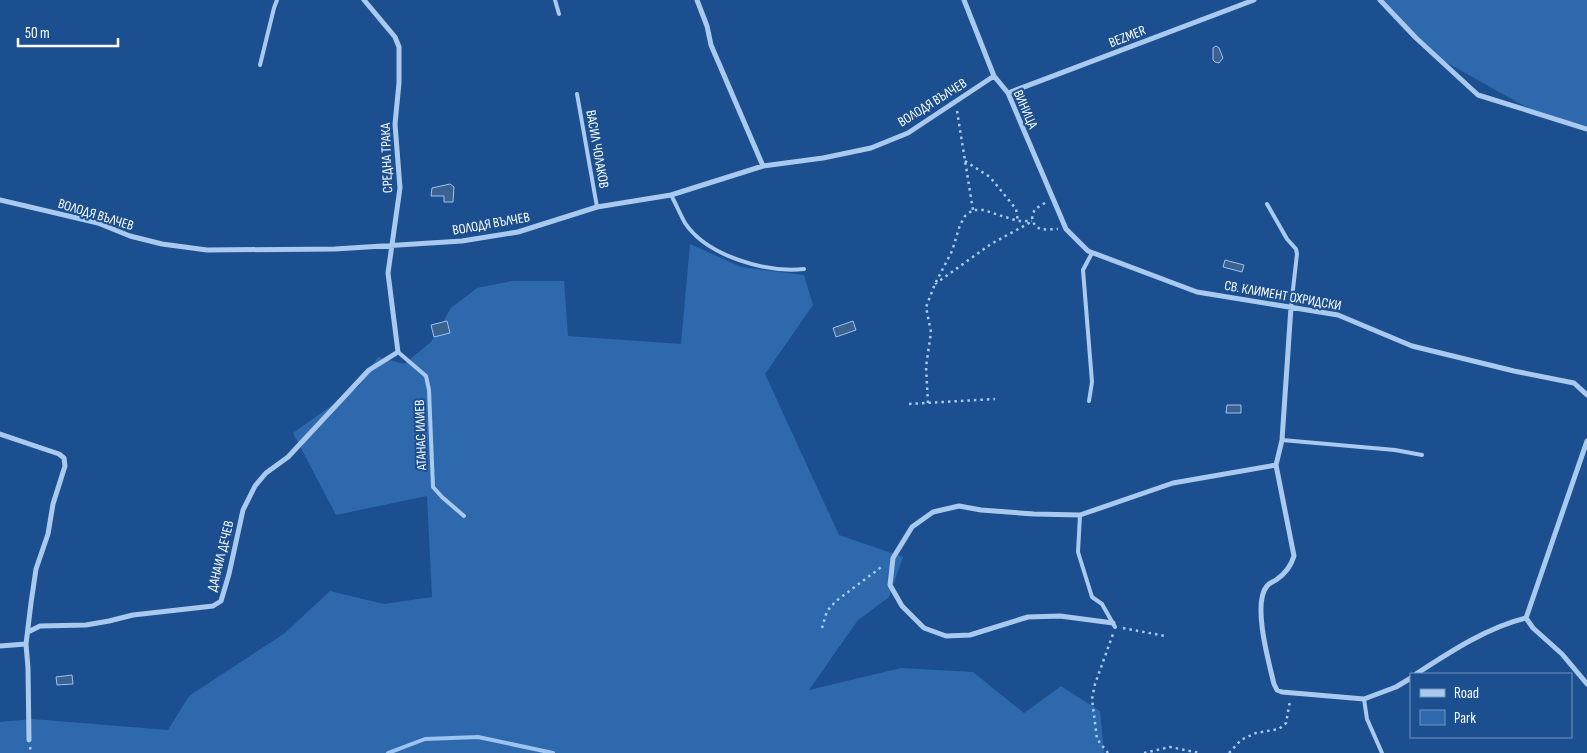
<svg xmlns="http://www.w3.org/2000/svg" width="1587" height="753" viewBox="0 0 1587 753" font-family="'Sofia Sans Condensed',sans-serif">
<style>
.green{fill:#2e69ad}
.water{fill:#3c6290;stroke:#9cc4f0}
.lines{fill:none;stroke-linecap:round;stroke-linejoin:round}
.stream{stroke:#9cc4f0;stroke-width:4}
.path{stroke:#a9c9ee;stroke-width:2.5;stroke-dasharray:2.5 4;stroke-linecap:butt}
.service{stroke:#a9c9ee;stroke-width:4}
.minor{stroke:#a9c9ee;stroke-width:5}
.labels{text-anchor:middle;stroke-width:4;stroke-linejoin:round;paint-order:stroke}
.street-label{font-size:14px;fill:#fff;stroke:#1b4f8f}
</style>
<rect width="100%" height="100%" fill="#1b4f8f"/>
<path class="green" d="M1377 0H1587V126L1535 112 1442 60 1412 34Z
M690 244 741 267 804 275 813 305 765 374 839 535 903 557 889 597 858 620 809 690 901 668 973 672 1024 713 1061 686 1100 711 1104 753H0V722L33 719 168 730 189 696 285 633 330 591 384 604 432 597 427 496 336 515 293 433 359 386 378 357 404 364 431 342 451 308 477 288 512 281H564L568 336 681 344Z"/>
<path class="water" d="M1216 46 1219 48 1223 58 1219 63 1215 62 1213 60V48Z
M450 184 454 187 453 202H444V196H431L432 188Z
M1225 260 1244 265 1242 272 1223 267Z
M447 321 450 333 434 337 431 325Z
M853 321 856 330 836 337 833 328Z
M1227 405H1241V413H1226Z
M72 675 73 684 57 685 56 677Z"/>
<g class="lines">
<path class="stream" d="M388 753 425 739 478 737 553 753"/>
<path class="path" d="M957 111 973 210
M965 161 990 177 1016 209 1018 221
M1045 203 1035 209 1032 216C1034 233 1045 229 1058 229
M935 284 991 244 1031 222
M928 403 926 367 931 332 926 307 935 284 952 251 960 225 965 216 973 210H983L1018 221H1032
M909 404 995 399
M822 628 827 611 836 601 884 565
M1123 628 1165 636
M30 747 31 753
M1108 753 1097 739 1092 699 1095 684 1113 634
M1144 753 1170 747 1200 753
M1229 753 1241 740 1256 733 1279 729 1286 723 1290 701"/>
<path class="service" d="M555 0 559 14
M260 65 274 8 277 0
M577 94 597 207
M671 195C676 204 680 214 685 223 707 256 766 273 804 269
M1267 204 1287 239 1296 249 1297 254 1291 307
M398 352 426 376 429 390 433 487 442 497 464 516
M1089 401 1092 382 1083 270 1092 253
M1282 440 1395 450 1422 455
M1080 515 1078 552 1092 597 1102 604 1115 627
M1364 699 1367 719 1382 753"/>
<path class="minor" d="M697 0 707 26 711 45 763 166
M964 0 994 76 1008 93 1066 229 1088 251 1197 292 1338 315 1412 346 1514 371 1574 383 1587 395
M1380 0 1416 38 1478 95 1587 129
M1008 93 1254 0
M0 200 98 223 130 236 162 244 207 250 335 249 462 241 518 232 597 207 671 195 763 166 823 158 871 148 908 133 994 76
M1291 307 1282 440 1276 465 1294 556C1291 566 1285 574 1276 580 1273 582 1269 583 1267 586 1252 603 1269 663 1274 684L1277 690 1282 692 1364 699 1396 687 1411 678
M0 434 59 454 64 458 65 466 53 504 48 534 36 569 31 603 26 644 28 668 29 740
M1587 441 1526 618 1533 628 1562 654 1587 684
M1113 623 1060 616 1028 617 970 635 946 636 924 628 902 606 890 585 893 558 912 527 933 512 959 506 981 510 1034 514 1080 515 1173 483 1276 465
M28 632 40 626 86 625 109 621 133 615 213 606 221 601 229 574 243 510 255 486 266 473 288 457 369 370 398 352 388 273 400 188 395 124 399 83V47L395 37 364 0
M0 646 26 644
M1416 674C1450 652 1486 628 1526 618"/>
</g>
<g class="labels">
<g class="street-label">
<text transform="translate(1127 36) rotate(-21)" y="5">BEZMER</text>
<text transform="translate(932 102) rotate(-32)" y="5">ВОЛОДЯ ВЪЛЧЕВ</text>
<text transform="translate(1026 109) rotate(66)" y="5">ВИНИЦА</text>
<text transform="translate(598 149) rotate(80)" y="5">ВАСИЛ ЧОЛАКОВ</text>
<text transform="translate(386 158) rotate(-92)" y="5">СРЕДНА ТРАКА</text>
<text transform="translate(96 214) rotate(17)" y="5">ВОЛОДЯ ВЪЛЧЕВ</text>
<text transform="translate(491 223) rotate(-10)" y="5">ВОЛОДЯ ВЪЛЧЕВ</text>
<text transform="translate(1283 295) rotate(10)" y="5">СВ. КЛИМЕНТ ОХРИДСКИ</text>
<text transform="translate(420 435) rotate(-92)" y="5">АТАНАС ИЛИЕВ</text>
<text transform="translate(220 556) rotate(-76)" y="5">ДАНАИЛ ДЕЧЕВ</text>
</g>
</g>
<rect x="1410" y="673" width="162" height="65" fill="#1b4f8f" stroke="#7695bc"/>
<rect x="1420" y="689" width="25" height="8" fill="#a9c9ee" stroke="#7695bc"/>
<text x="1454" y="698" font-size="15" fill="#ffffff">Road</text>
<rect x="1420" y="710" width="25" height="15" fill="#2e69ad" stroke="#7695bc"/>
<text x="1454" y="723" font-size="15" fill="#ffffff">Park</text>
<path d="M18 38v8h100v-8" fill="none" stroke="#ffffff" stroke-width="2.5"/>
<text x="25" y="38" font-size="15" fill="#ffffff" stroke="#1b4f8f" stroke-width="4" paint-order="stroke">50 m</text>
</svg>
